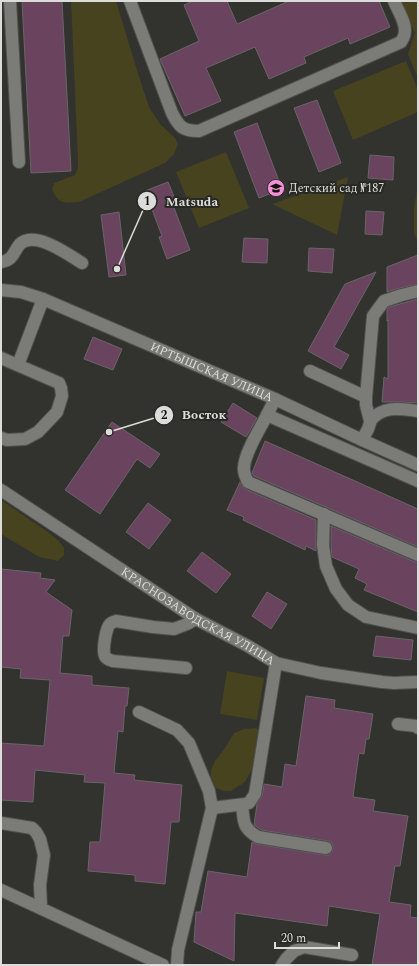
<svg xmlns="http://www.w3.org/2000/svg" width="419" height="966" viewBox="0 0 419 966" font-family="Spectral,serif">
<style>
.green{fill:#46431e}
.building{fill:#6a445e;stroke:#696567}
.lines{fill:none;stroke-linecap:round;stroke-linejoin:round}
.minor-casing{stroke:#50504e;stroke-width:14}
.minor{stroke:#7b7b78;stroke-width:12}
.labels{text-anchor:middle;stroke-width:4;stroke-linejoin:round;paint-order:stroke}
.poi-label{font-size:12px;fill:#dcdcda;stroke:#282825;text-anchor:start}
.street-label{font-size:12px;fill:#dcdcda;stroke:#282825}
.leader{fill:none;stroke:#dcdcda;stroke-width:1.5}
.callout-dot{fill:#dcdcda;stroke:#282825;stroke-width:1.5}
.mark-label{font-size:12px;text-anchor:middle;font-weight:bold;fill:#111}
.callout-label{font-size:13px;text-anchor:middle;font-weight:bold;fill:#dcdcda;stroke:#282825;stroke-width:4;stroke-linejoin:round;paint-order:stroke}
</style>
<rect width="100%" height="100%" fill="#32322f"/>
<path class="green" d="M71 1H116L137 70 149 107 160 124 175 138 178 144 174 154 165 163 79 202C64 203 60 205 52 190L54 183 75 175 78 168V161Z
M400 1H418V79L408 54 415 33Z
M406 61 418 90V112L353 140 333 91Z
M226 152 249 208 199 228 176 172Z
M348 177 337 235 272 204Z
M418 185V241L414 234V208Z
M1 500 48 532 59 541 64 548V555L58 561 39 557 1 534Z
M227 671 264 678 257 720 220 714Z
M255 728 258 729 260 738 255 764 245 782 231 791H224L216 788 213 784 211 777V770L215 761 225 748 234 733 244 729Z"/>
<path class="building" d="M22 1H62L71 171 31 173Z
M193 1H227L237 24 289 1H379L390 27 350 44 348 38 304 57 306 63 269 79 255 47 206 68 221 101 185 116 160 59 199 41 184 5Z
M317 100 341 163 319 172 294 108Z
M257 123 282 189 259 198 234 132Z
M370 155 394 157 393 180 368 178Z
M168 182 177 204 173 205 190 250 167 259 159 237 162 236 145 191Z
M366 211 384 212 382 235 365 234Z
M119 212 126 275 109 277 101 215Z
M244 238 268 239 267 263 242 262Z
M309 248 334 249 332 273 308 271Z
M418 255V284L400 288 387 292V267Z
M376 272 334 347 349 355 341 369 308 351 345 284Z
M418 299V403L399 402H382L384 377 388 379V320L387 321V309L389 307Z
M93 337 122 349 113 370 84 359Z
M233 403 257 418 246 437 221 422Z
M112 422 160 454 150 468 137 459 100 514 65 490Z
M265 441 418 509V547L254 476 252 473Z
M240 482 242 486 245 489 316 520V551L306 546 305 550 243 520 244 517 227 510Z
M148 503 171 520 149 549 126 532Z
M331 526 415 562H418V612L364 590 367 584 355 578 359 569 332 557 331 545Z
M202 552 231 574 216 593 187 571Z
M1 569 41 573 40 578 55 580 46 592 72 610 69 636H63L60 673 92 676V685L129 688 127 706H125L123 732 118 731 114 773 135 775 134 780 182 785 179 822H171L165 884 135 881V875L88 871 90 842H100L105 783 84 782 85 775 35 770 33 802 1 800V743L44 746 50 680 20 678 21 669 1 667Z
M267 592 287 604 271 629 252 616Z
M376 636 413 640 411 660 373 656Z
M306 696 335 700 334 708 373 714 369 739H366L364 754 359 753 353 797 375 800 373 811 408 816 400 866H395L389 902 411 905 410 917 418 918V965H372L380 914 329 906 327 926 235 913 234 961 194 942 196 912H201L208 871 247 877 252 842 257 844 325 855H329L332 852 333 849V846L331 842 328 841 261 830 254 825 257 804 262 796 264 784 282 787 285 764 296 766Z"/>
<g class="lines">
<defs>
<g id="minor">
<path d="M10 1 19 162"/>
<path d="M130 1 172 113C179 127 183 131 199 131L401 42C402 40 403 39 404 36 408 25 398 11 394 1"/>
<path d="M1 262C14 260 13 252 20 244 35 230 69 255 82 263"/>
<path id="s1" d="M1 290 21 292 43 299 275 399 362 440 418 465"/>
<path d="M1 358 59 383 61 388 62 396 57 412 38 432 25 439 7 440 1 438"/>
<path d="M18 365 43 299"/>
<path d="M310 371 366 397"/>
<path d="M275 399 267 415 418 481"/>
<path d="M267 415C260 429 245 452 244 467 243 472 246 478 248 482L418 555"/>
<path d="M370 421 366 405V397L373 316 384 301 402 295 418 291"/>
<path d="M362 440C364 436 366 433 368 429 369 426 370 423 371 420 384 405 401 409 418 411"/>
<path id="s2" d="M1 490 196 619 248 646 276 663 321 673 382 682 394 683 418 682"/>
<path d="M324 514 323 545 326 566 336 589 348 605 366 617 418 628"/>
<path d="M186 668 113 661C110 660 106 659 105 656 102 651 106 627 110 624 112 622 114 622 116 621L153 627 174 629 187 624 196 619"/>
<path d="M139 712 177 730 189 743 209 791 212 808"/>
<path d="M398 724 416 726 418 728"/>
<path d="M242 805C244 821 242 828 258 837L326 848"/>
<path d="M1 823 32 828 36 832 40 839 44 855 40 885 41 908"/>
<path d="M1 890 163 965"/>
<path d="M177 965 178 950 212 808 245 804 249 803 255 794 276 663"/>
<path d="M282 965 286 959 294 951 304 947 352 955"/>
</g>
</defs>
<use href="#minor" class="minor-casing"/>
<use href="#minor" class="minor"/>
</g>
<defs>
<symbol id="school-disc" viewBox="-11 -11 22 22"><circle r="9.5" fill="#f391d6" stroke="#282825"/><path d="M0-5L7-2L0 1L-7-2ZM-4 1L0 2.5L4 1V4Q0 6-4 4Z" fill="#111"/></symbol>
</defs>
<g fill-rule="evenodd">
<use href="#school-disc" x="266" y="178" width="20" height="20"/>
</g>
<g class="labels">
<g class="poi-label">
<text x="289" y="192">Детский сад №187</text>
</g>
<g class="street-label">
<text dy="4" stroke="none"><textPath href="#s1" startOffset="227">ИРТЫШСКАЯ УЛИЦА</textPath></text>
<text dy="4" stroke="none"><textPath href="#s2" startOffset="234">КРАСНОЗАВОДСКАЯ УЛИЦА</textPath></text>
</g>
</g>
<path class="leader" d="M117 269L147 201M109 432L164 415"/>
<g class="callout-dot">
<circle cx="117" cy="269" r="4"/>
<circle cx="109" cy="432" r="4"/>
<circle cx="147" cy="201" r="10"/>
<circle cx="164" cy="415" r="10"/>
</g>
<g class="mark-label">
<text x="147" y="205">1</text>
<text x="164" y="419">2</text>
</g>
<g class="callout-label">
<text x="192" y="206">Matsuda</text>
<text x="204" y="419">Восток</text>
</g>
<rect width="419" height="966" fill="none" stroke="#dcdcda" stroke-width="4"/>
<path d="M275 942v6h64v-6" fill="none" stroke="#dcdcda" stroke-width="2"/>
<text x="281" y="942" font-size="12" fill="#dcdcda" stroke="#282825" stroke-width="3" paint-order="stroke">20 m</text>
</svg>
